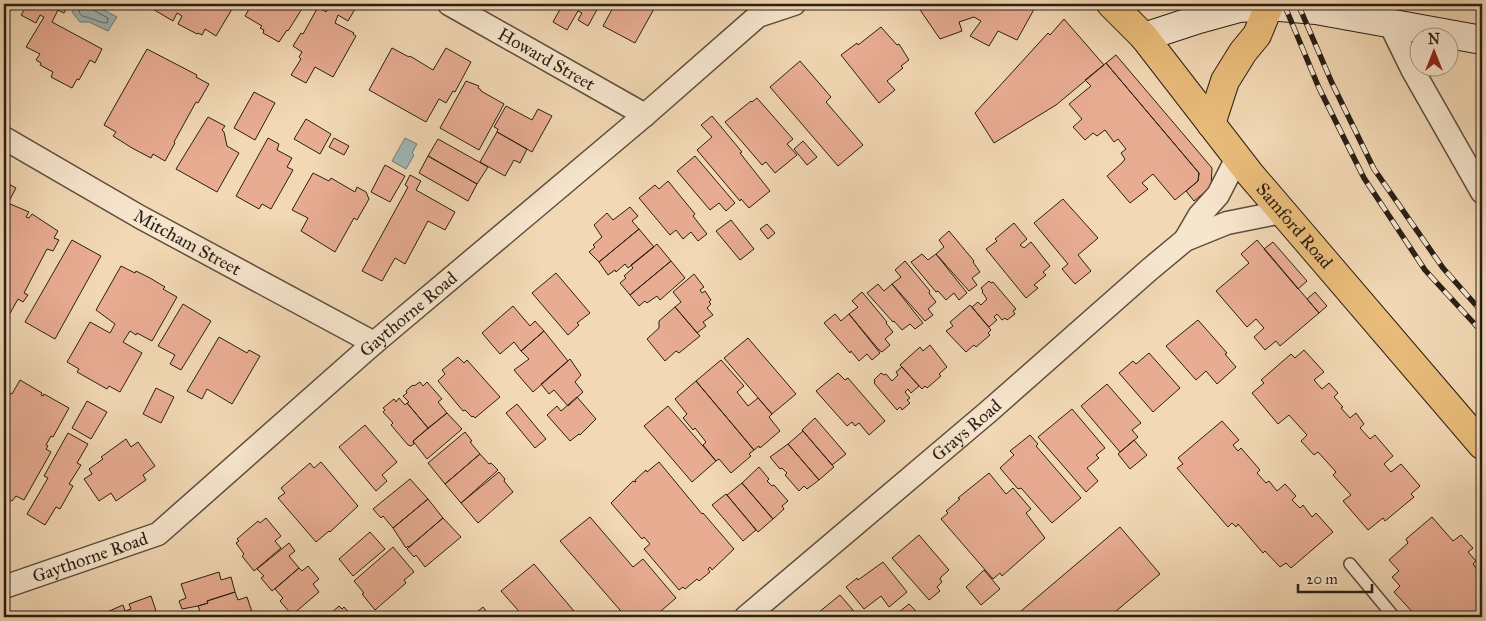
<svg xmlns="http://www.w3.org/2000/svg" width="1486" height="621" viewBox="0 0 1486 621" font-family="'IM FELL Great Primer',serif">
<style>
.water{fill:#9fb8b8;stroke:#707b77}
.lines{fill:none;stroke-linecap:round;stroke-linejoin:round}
.shore{stroke:#646c66;stroke-width:1}
.building{fill:#e8ac92;stroke:#2a1f15}
.service-casing{stroke:#5c4d3d;stroke-width:14}
.minor-casing{stroke:#5c4d3d;stroke-width:25}
.secondary-casing{stroke:#2a1f15;stroke-width:30}
.primary-casing{stroke:#2a1f15;stroke-width:30}
.service{stroke:#f7e6ce;stroke-width:11}
.minor{stroke:#f7e6ce;stroke-width:22}
.secondary{stroke:#f7e6ce;stroke-width:28}
.primary{stroke:#e9bc7a;stroke-width:28}
.rail-casing{stroke:#2a1f15;stroke-width:5.5}
.rail{stroke:#f7e6ce;stroke-width:4;stroke-dasharray:11;stroke-linecap:butt}
.labels{text-anchor:middle;stroke-width:5;stroke-linejoin:round;paint-order:stroke}
.street-label{font-size:18px;fill:#2a1f15;stroke:#f7e6ce}
</style>
<rect width="100%" height="100%" fill="#f2d8b4"/>
<filter id="stains"><feTurbulence type="fractalNoise" baseFrequency=".004" numOctaves="4"/><feColorMatrix values="0 0 0 0 .2 0 0 0 0 .09 0 0 0 0 .02 0 0 0 .5 -.17"/></filter>
<radialGradient id="worn" r=".72"><stop offset=".6" stop-color="#630" stop-opacity="0"/><stop offset="1" stop-color="#630" stop-opacity=".3"/></radialGradient>
<path class="water" d="M78 4H92L117 17 108 31 89 22H80L72 12Z
M405 138 417 144 412 153 414 155 406 169 392 161Z"/>
<g class="lines">
<path class="shore" d="M82 4 79 12 82 16C90 17 99 23 107 23L108 18 93 10 91 4"/>
</g>
<path class="building" d="M28 4H69L64 13 58 10 52 22 102 49 95 63 90 60 79 80 77 79 72 88 51 77 53 72 40 65 41 63 36 60 40 54 26 47 44 17 40 15 36 23 21 15Z
M153 4H235L216 36 205 29 202 35 198 33 197 34 178 24 182 16 177 13 173 21 151 8Z
M252 4H305L288 31 287 30 279 42 263 33 264 30 260 28 262 26 245 16Z
M330 4H358L348 21 338 15 335 23 354 33 353 34 356 36 333 77 315 67 306 83 291 75 301 59 299 57 302 52 293 46 301 33 303 34 318 7 326 12Z
M563 4 569 6 570 4H600L588 26 578 20 582 13 578 11 567 30 553 22Z
M615 4H649L655 7 635 43 603 26Z
M916 4H1037L1017 40 998 31 989 46 970 36 981 21 974 17 959 22 962 31 940 39Z
M1064 19 1104 65 1056 105 994 143 975 113 1048 33 1050 35Z
M881 27 897 45 899 44 909 60 901 66 903 68 887 81 895 90 879 103 841 55 857 43 858 45Z
M392 48 409 57 410 56 433 70 446 48 471 62 455 92 453 91 446 103 439 99 426 122 369 90Z
M147 49 197 75 196 77 209 84 198 103 196 102 174 142 175 143 165 161 153 154 151 158 132 148 113 136 116 132 104 125Z
M1116 55 1212 168 1211 187 1194 201 1186 191 1198 181 1199 173 1106 63Z
M800 61 831 97 826 102 863 145 838 166 770 87Z
M1106 63 1199 173 1198 181 1175 200 1153 174 1142 183 1148 189 1130 203 1107 176 1122 163 1125 159 1121 153 1126 149 1118 139 1114 142 1105 130 1097 136 1093 133 1085 140 1073 127 1082 119 1069 104 1091 86 1085 80Z
M466 81 479 86 478 88 481 90V91L504 104 479 150 440 128Z
M254 92 275 103 255 140 234 128Z
M757 98 793 139 787 144 797 155 775 173 766 162 762 165 725 122 751 101 752 102Z
M506 106 532 120 538 109 552 116 532 152 497 132 498 129 494 127Z
M712 116 742 152 740 153 770 191 749 208 741 199 740 201 697 150 712 137 701 125Z
M208 117 225 126 222 130 224 132 227 146 239 153 217 192 176 169Z
M306 119 331 134 320 154 294 139Z
M497 132 527 149 520 163 514 160 505 176 480 162Z
M268 138 279 144 277 150 292 158 287 167 293 170 271 209 262 204 259 209 236 196Z
M334 138 349 146 344 155 329 147Z
M438 139 488 167 477 184 428 156Z
M803 141 817 157 807 165 794 149Z
M428 156 477 184 468 201 419 173Z
M695 156 735 203 726 211 719 203 710 210 677 171Z
M385 165 405 176 390 202 371 192Z
M313 173 329 181 331 178 355 192 357 187 366 192 369 199 357 220 354 218 335 252 301 231 308 218 292 210Z
M410 175 421 181 416 190 455 212 445 230 428 221 405 264 395 258 382 281 362 271 408 187 405 185Z
M668 181 695 214 693 216 707 234 698 241 691 232 683 239 676 230 670 235 639 198 655 185 659 189Z
M5 182 16 188 8 203 29 212 26 217 29 218 32 214 58 231 54 238 59 240 53 251 47 249 24 293 28 295 23 302 18 299 4 324V185Z
M1063 199 1098 238 1078 255 1091 271 1075 284 1062 269 1068 264 1034 223Z
M630 207 638 216 632 221 639 229 599 262 589 252 595 247 593 245 602 237 594 225 607 213 613 220Z
M731 220 754 249 740 260 716 231Z
M1014 223 1027 239 1020 245 1024 248 1031 242 1050 266 1043 272 1046 275 1034 285 1038 288 1026 298 986 249 997 241 995 239Z
M767 224 775 233 768 239 760 229Z
M639 229 654 247 628 268 625 264 616 272 615 270 608 275 599 262Z
M949 231 974 261 973 262 980 272 972 278 977 285 969 291 936 254 944 247 939 240Z
M72 240 101 256 55 339 25 322Z
M1257 240 1319 313 1280 346 1276 341 1265 350 1254 337 1264 328 1256 319 1247 327 1216 291 1249 263 1241 254Z
M1273 242 1307 281 1298 289 1264 249Z
M657 244 671 261 630 295 620 283 626 278 624 276 633 268 631 265Z
M922 254 928 260 936 254 967 293 959 300 954 293 946 300 938 291 936 292 911 262Z
M671 261 685 278 660 300 657 296 647 303 645 301 639 306 630 295Z
M905 261 930 291 929 293 936 302 928 309 933 315 925 321 892 284 901 277 895 270Z
M121 266 135 273 136 271 150 278 165 287 163 289 177 297 152 341 137 333 136 335 130 331 123 342 142 353 120 392 109 386 107 389 77 372 79 369 67 362 90 322 110 333 115 324 96 310Z
M556 273 590 313 577 323 579 325 568 335 532 293Z
M694 274 704 287 700 290 702 293 705 291 711 300 709 302 711 304 707 308 713 315 703 322 706 326 697 333 675 307 681 302 673 292Z
M989 281 991 283 993 282 1016 309 1013 311 1015 314 1007 320 1005 318 1002 320 997 314 994 317 997 320 989 327 972 307 978 302 981 305 987 299 982 292 983 291 981 288Z
M878 284 884 291 892 284 923 323 915 329 910 324 902 330 894 321 893 322 867 293Z
M862 292 887 322 886 323 893 332 885 339 890 345 882 352 879 350 849 314 858 307 852 301Z
M1315 292 1327 306 1319 313 1307 299Z
M183 304 211 321 181 370 170 364 175 355 158 346Z
M970 305 991 330 988 333 990 335 976 347 974 345 966 352 946 331 953 326 950 322Z
M513 306 530 326 535 321 544 331 521 351 514 342 500 354 482 333Z
M675 307 700 336 679 353 676 351 665 361 647 339 659 328V321Z
M835 314 841 321 849 314 880 353 872 360 867 354 859 361 851 351 850 353 824 323Z
M1198 320 1227 353 1225 354 1236 367 1217 384 1206 371 1196 380 1166 346Z
M544 331 568 361 533 392 514 370 529 359 521 351Z
M219 337 247 353 249 350 260 356 232 404 207 389 202 399 187 391Z
M748 338 796 394 772 414 724 358Z
M930 345 947 367 939 374 941 376 927 388 925 386 922 389 900 365 920 347 923 351Z
M1304 350 1324 372 1314 380 1322 389 1329 383 1338 393 1334 397 1343 407 1341 408 1350 418 1356 413 1364 424 1360 428 1370 439 1375 435 1393 456 1384 464 1391 472 1401 464 1420 486 1411 494 1414 497 1385 521 1383 518 1368 530 1343 501 1351 495 1333 475 1336 472 1318 452 1314 455 1301 441 1307 435 1289 415 1278 424 1252 393 1264 383 1261 380 1291 354 1295 358Z
M1149 353 1180 388 1153 412 1119 373 1133 361 1136 364Z
M458 357 464 363 467 360 500 397 475 418 473 416 472 417 465 410 463 411 438 381 445 374 442 370Z
M570 359 581 375 575 382 583 392 568 406 554 390 549 394 541 384Z
M721 360 744 386 737 392 748 406 758 398 772 414 769 417 780 431 760 448 759 446 754 450 696 381Z
M902 367 919 386 911 393 908 389 905 392 910 398 907 400 910 403 902 410 900 407 897 410 874 383 875 382 874 380 881 373 884 375 886 374 892 381 898 375 896 372Z
M838 373 845 380 848 378 885 421 869 435 859 423 855 426 852 422 847 426 816 391Z
M20 380 42 393 41 395 43 396 44 394 69 408 53 437 51 436 46 445 48 446 46 449 51 452 24 500 16 496 12 501 9 499 8 501 4 499V399L8 392 12 394Z
M696 381 754 450 749 454 751 456 731 473 719 459 716 461 703 445 706 442 695 428 693 430 683 418 687 414 675 399Z
M420 382 423 386 427 382 442 399 438 402 447 413 428 428 407 403 409 402 403 396 407 393 406 391 409 388 413 385 414 386Z
M1107 384 1141 423 1132 430 1138 437 1120 452 1081 406Z
M156 388 174 397 161 423 143 414Z
M577 397 596 419 580 435 579 434 570 441 547 415 557 406 561 411Z
M399 398 405 405 407 403 428 428 413 441 414 444 411 446 408 445 391 425 393 423 383 412 385 410 383 408 394 399 396 402Z
M87 401 107 412 91 439 72 428Z
M517 404 546 439 535 448 506 413Z
M668 406 716 461 692 482 644 426Z
M1072 409 1105 448 1096 455 1099 458 1087 468 1098 481 1086 492 1038 437Z
M447 413 462 429 427 459 413 441Z
M815 418 846 454 832 465 802 430Z
M1222 421 1239 440 1233 445 1238 451 1241 448 1260 470 1257 473 1266 483 1269 481 1277 491 1285 484 1296 496 1292 500 1300 508 1303 505 1312 517 1316 513 1333 532 1291 568 1286 563 1280 567 1265 551 1263 553 1238 524 1236 527 1232 523 1228 527 1177 468 1183 464 1178 458Z
M365 425 397 462 382 475 387 481 376 491 339 447Z
M803 431 834 467 819 480 788 444Z
M465 432 472 441 470 442 480 454 445 484 428 463Z
M68 433 88 444 77 463 81 465 69 484 73 486 60 509 56 507 45 525 27 514 48 478 44 476Z
M1030 435 1038 444 1036 446 1081 498 1052 523 1021 488 1018 489 1000 468 1014 455 1010 451Z
M126 439 131 447 138 442 155 466 143 475 146 480 116 501 111 493 99 501 84 479 92 474 89 469 103 459 101 457Z
M1134 440 1147 455 1130 469 1118 454Z
M788 444 819 480 807 489 804 486 799 491 785 475 787 473 782 468 780 469 770 457Z
M480 454 489 464 491 463 498 470 461 503 445 484Z
M321 462 358 506 330 532 329 531 316 542 278 498 285 493 281 488 310 463 314 468Z
M659 462 702 514 703 513 734 549 712 570 710 567 708 569 710 572 699 581 697 579 685 589 683 587 679 590 644 549 650 544 644 537 642 539 611 503 633 481 636 482 635 480 646 470 647 472Z
M759 467 769 479 767 481 772 486 774 485 788 501 782 506 784 509 773 519 742 483Z
M499 472 505 479 504 481 513 492 478 523 461 503Z
M989 473 1006 494 1013 488 1031 509 1026 513 1045 538 1002 576 1000 573 993 579 941 519 948 513 946 511 960 499 958 498Z
M410 479 428 499 393 528 383 516 381 518 373 509Z
M742 483 773 519 758 532 727 495Z
M726 494 756 530 743 541 712 505Z
M428 499 443 518 409 547 408 546 406 548 393 528Z
M590 517 633 567 643 559 676 598 654 617H626L560 541Z
M1432 517 1453 541 1461 535 1473 548 1468 552 1476 561 1473 564 1479 572 1482 569V617H1417L1394 592 1400 586 1392 577 1399 571 1389 560 1408 543 1406 539Z
M266 518 281 536 275 541 281 548 254 571 242 556 244 554 236 543 239 541 237 539 258 521 260 523Z
M443 518 461 537 425 567 416 555 414 557 407 549Z
M1120 527 1160 574 1109 617H1014Z
M370 532 385 549 353 576 339 559Z
M919 535 949 570 941 577 940 579 942 582 937 587 940 591 929 600 892 558Z
M289 543 295 551 289 556 299 568 272 591 261 578 264 576 257 569Z
M393 547 414 572 404 580 406 583 375 610 362 594 364 593 354 581Z
M883 562 907 592 889 607 881 596 864 609 846 587 857 578 858 580Z
M534 564 579 617H524L501 591Z
M308 566 319 579 313 584 319 592 292 615 280 601 283 598 275 589 299 568 302 571Z
M984 570 1000 589 981 605 966 587Z
M219 572 221 580 231 577 235 592 207 601 208 603 198 606 182 609 179 601 186 598 181 584Z
M235 592 238 600 247 597 252 612 235 617H202L198 606 208 603 207 601Z
M840 595 858 616 813 617 824 608Z
M151 596 158 617H109L107 612 123 605 125 611 131 609 129 604Z
M909 604 922 617H891L898 611 899 612Z
M339 606 342 609 344 607 353 617H321L327 612 329 615Z
M483 607 491 617H471Z"/>
<g class="lines">
<defs>
<path id="service" d="M1350 564 1394 617"/>
<g id="minor">
<path id="s1" d="M449 4 645 115"/>
<path d="M1390 24 1412 69 1482 192"/>
<path id="s2" d="M4 138 140 217 374 343"/>
<path d="M1185 240 1199 216 1218 195 1237 158"/>
<path id="s3" d="M4 587 158 534 374 343 645 115 758 16 794 4"/>
<path id="s4" d="M746 617 988 412 1149 270 1185 240 1227 223 1282 212"/>
</g>
<path id="secondary" d="M1144 37 1199 19 1239 8 1269 6 1316 10 1482 40"/>
<g id="primary">
<path id="s5" d="M1111 4 1144 37 1250 174 1482 445"/>
<path d="M1211 124 1225 81 1243 52 1257 35 1269 6"/>
</g>
</defs>
<use href="#service" class="service-casing"/>
<use href="#minor" class="minor-casing"/>
<use href="#secondary" class="secondary-casing"/>
<use href="#primary" class="primary-casing"/>
<use href="#service" class="service"/>
<use href="#minor" class="minor"/>
<use href="#secondary" class="secondary"/>
<use href="#primary" class="primary"/>
<defs>
<path id="rail" d="M1284 4 1319 88 1364 178 1425 270 1482 332
M1298 4 1332 83 1374 169 1443 268 1482 312"/>
</defs>
<use href="#rail" class="rail-casing"/>
<use href="#rail" class="rail"/>
</g>
<g class="labels">
<g class="street-label">
<text dy="6" stroke="none"><textPath href="#s1" startOffset="112">Howard Street</textPath></text>
<text dy="6" stroke="none"><textPath href="#s5" startOffset="288">Samford Road</textPath></text>
<text dy="6" stroke="none"><textPath href="#s2" startOffset="211">Mitcham Street</textPath></text>
<text dy="6" stroke="none"><textPath href="#s3" startOffset="496">Gaythorne Road</textPath></text>
<text dy="6" stroke="none"><textPath href="#s4" startOffset="289">Grays Road</textPath></text>
<text dy="6" stroke="none"><textPath href="#s3" startOffset="91">Gaythorne Road</textPath></text>
</g>
</g>
<rect width="1486" height="621" fill="none" stroke="#f2d8b4" stroke-width="20"/>
<rect x="5" y="5" width="1476" height="611" fill="none" stroke="#2a1f15" stroke-width="2.5"/>
<rect x="10" y="10" width="1466" height="601" fill="none" stroke="#2a1f15"/>
<g transform="translate(1434 52)"><circle r="24" fill="#f7e6ce" stroke="#a59684"/>
<path d="M0-4L9 19L0 12L-9 19Z" fill="#8f2418"/>
<text y="-8" font-size="14" font-weight="bold" text-anchor="middle" fill="#2a1f15">N</text>
</g>
<path d="M1298 584v8h74v-8" fill="none" stroke="#2a1f15" stroke-width="2.5"/>
<text x="1306" y="584" font-size="15" fill="#2a1f15" stroke="#f7e6ce" stroke-width="4" paint-order="stroke">20 m</text>
<rect width="100%" height="100%" filter="url(#stains)"/>
<rect width="100%" height="100%" fill="url(#worn)"/>
</svg>
